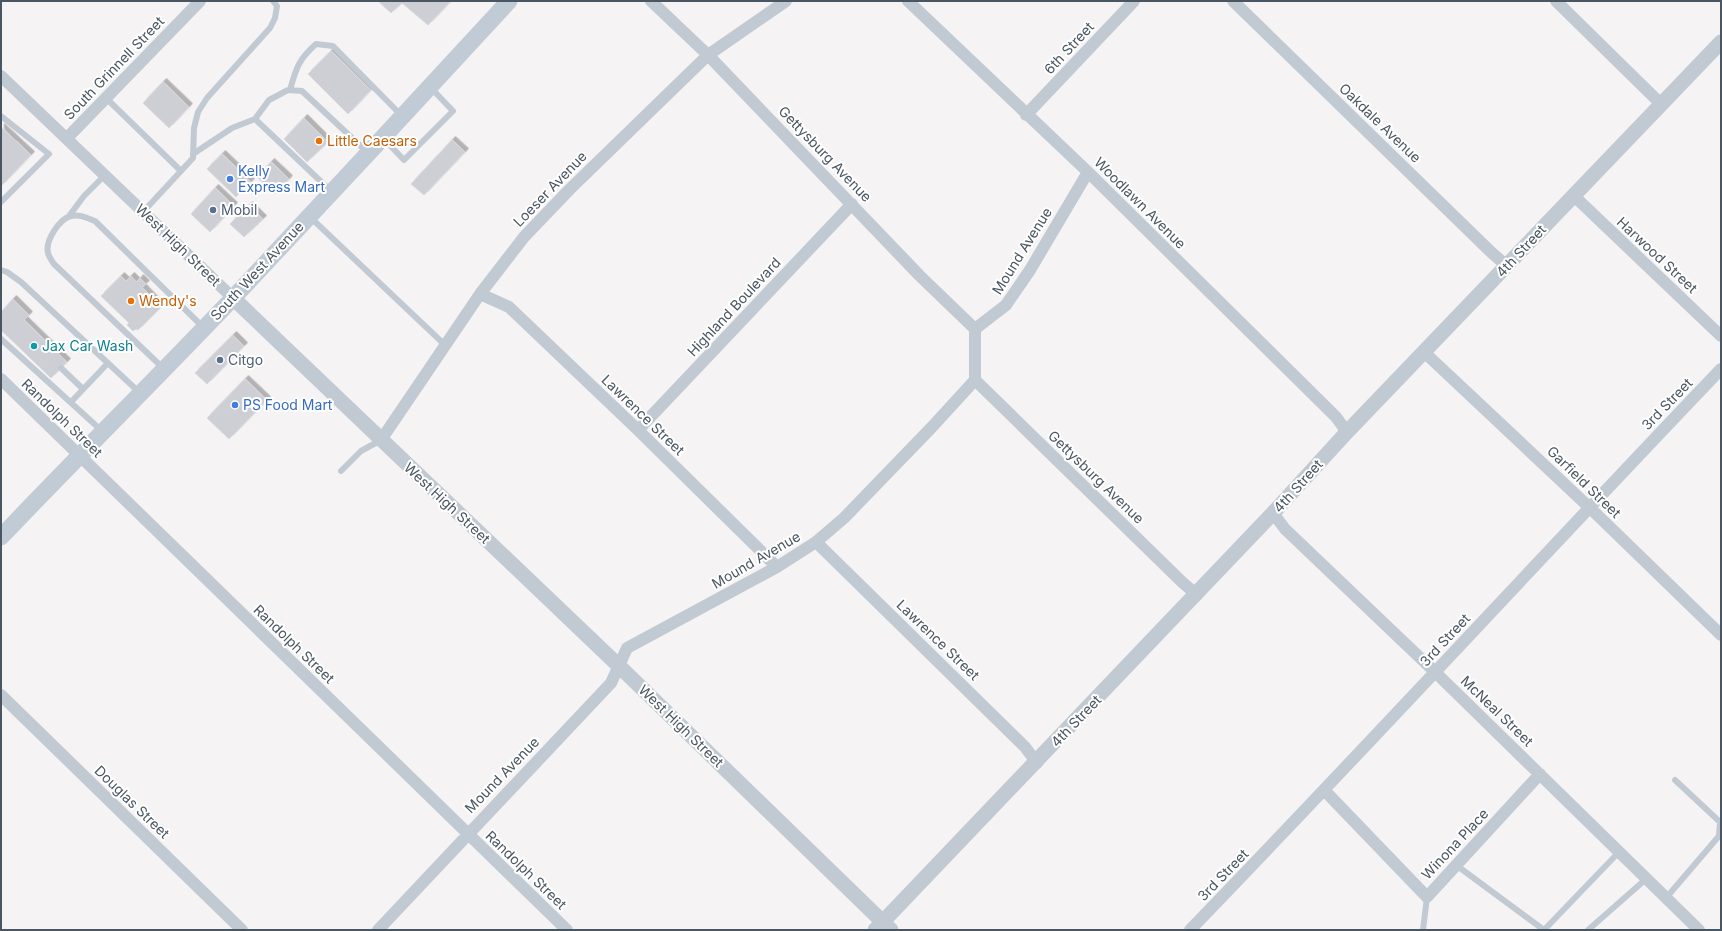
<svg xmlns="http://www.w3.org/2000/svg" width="1722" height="931" viewBox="0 0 1722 931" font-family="Inter,sans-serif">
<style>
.building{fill:#cdcfd5;stroke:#d7d9de;filter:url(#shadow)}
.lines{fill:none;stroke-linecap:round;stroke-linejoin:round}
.service{stroke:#c1cad2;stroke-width:6}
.minor{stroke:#c1cad2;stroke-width:12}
.tertiary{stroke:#c1cad2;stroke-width:15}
.secondary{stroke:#c1cbd6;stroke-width:17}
.food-dot{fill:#e8710a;stroke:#fff;stroke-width:1.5}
.shop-dot{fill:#3f7fe0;stroke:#fff;stroke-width:1.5}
.service-dot{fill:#5c6f8a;stroke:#fff;stroke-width:1.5}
.culture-dot{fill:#0f9aa8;stroke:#fff;stroke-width:1.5}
.labels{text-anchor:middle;stroke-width:4;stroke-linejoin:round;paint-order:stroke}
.street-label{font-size:14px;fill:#4a5661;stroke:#fff}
.food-label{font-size:14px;fill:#c56008;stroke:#fff;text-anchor:start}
.shop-label{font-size:14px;fill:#366cbe;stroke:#fff;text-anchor:start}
.service-label{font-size:14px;fill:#4e5e75;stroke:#fff;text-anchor:start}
.culture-label{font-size:14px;fill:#0d838f;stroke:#fff;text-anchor:start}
</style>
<defs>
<filter id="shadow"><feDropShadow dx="3.5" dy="-3.5" stdDeviation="0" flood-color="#0004"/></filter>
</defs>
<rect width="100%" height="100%" fill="#f5f3f3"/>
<path class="building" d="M378 1H451L428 25 402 3 391 13Z
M331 51 371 90 348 114 308 74Z
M163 82 189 107 169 128 143 103Z
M304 118 328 142 307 162 284 139Z
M1 127 31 155 1 186Z
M452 140 465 152 424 195 411 184Z
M222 154 251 182 236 197 207 169Z
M271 162 289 179 275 194 257 177Z
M215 188 234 206 210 232 191 214Z
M249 205 263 219 244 237 230 224Z
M121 276 126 281 131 276 137 282 140 278 146 284 142 287 161 307 138 330 136 329 133 331 127 325 129 323 101 296Z
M13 299 29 315 24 320 67 362 51 378 1 330V312Z
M233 335 244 346 207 384 195 373Z
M245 379 267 400 229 439 207 418Z"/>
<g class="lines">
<path class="service" d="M290 90C296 68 299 59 316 44L333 46 401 115
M106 98 181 171
M1 116 49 154 1 202
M255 119 332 192
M384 139 404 160 453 111 431 88
M193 154 232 128 255 119 269 100 288 90 302 91 367 152
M143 212 193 158 194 128 198 112 207 98 270 28 275 18 277 6 273 1
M69 216 84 196 105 175
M310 217 445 345
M1 270 7 272 21 282 140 393
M1 339 102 431
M61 368 83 389
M163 368 54 264C52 261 49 257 48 253 45 241 59 219 71 216 80 214 87 218 95 221L203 327
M71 402 108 363
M341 471 361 451 381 440
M1456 865 1544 930 1619 852
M1666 898 1719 836 1720 822 1675 780
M1423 930 1427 897
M1588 930 1646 879"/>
<path class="minor" d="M651 1 708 55 920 276 975 329
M908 1 1088 172 1336 417 1347 432
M1233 1 1492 253 1507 266
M1556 1 1662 105
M1 76 233 298
M1026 115 1134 1
M67 138 200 1
M1573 195 1721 336
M480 294 509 307 638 430 777 567
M1424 352 1589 507 1721 635
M1 379 567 930
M975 380 1182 582 1197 595
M638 430 852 204
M381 440 480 294 524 237 569 190 708 55 786 1
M1273 513 1285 529 1435 672 1699 930
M816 542 1025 747 1037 763
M1 695 242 930
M1325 791 1427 897 1540 774
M378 930 611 683 627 648 777 567 816 542 844 518 932 427 975 380V329L1006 305 1030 270 1088 172
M1190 930C1369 745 1543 555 1721 369"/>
<path class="tertiary" d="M233 298 620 667 891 930
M875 930 1273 513 1347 432 1721 42"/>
<path class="secondary" d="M1 537C78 456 157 378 234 297 326 199 418 100 509 1"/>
</g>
<g class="food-dot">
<circle cx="319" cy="141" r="4"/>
<circle cx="131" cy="301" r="4"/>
</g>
<g class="shop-dot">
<circle cx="230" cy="179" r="4"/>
<circle cx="235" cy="405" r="4"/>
</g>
<g class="service-dot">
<circle cx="213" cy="210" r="4"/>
<circle cx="220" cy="360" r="4"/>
</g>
<circle class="culture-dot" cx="34" cy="346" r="4"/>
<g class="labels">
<g class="street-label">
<text transform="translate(1069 48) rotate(-47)" y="5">6th Street</text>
<text transform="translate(114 68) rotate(-46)" y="5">South Grinnell Street</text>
<text transform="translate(1380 123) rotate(44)" y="5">Oakdale Avenue</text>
<text transform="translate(825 154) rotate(46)" y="5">Gettysburg Avenue</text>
<text transform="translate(550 189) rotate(-46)" y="5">Loeser Avenue</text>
<text transform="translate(1140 203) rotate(45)" y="5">Woodlawn Avenue</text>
<text transform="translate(178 245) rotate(44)" y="5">West High Street</text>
<text transform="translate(1022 251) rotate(-58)" y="5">Mound Avenue</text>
<text transform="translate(1521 251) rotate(-47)" y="5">4th Street</text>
<text transform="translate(1657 255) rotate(43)" y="5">Harwood Street</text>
<text transform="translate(257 271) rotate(-47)" y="5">South West Avenue</text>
<text transform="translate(734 307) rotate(-47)" y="5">Highland Boulevard</text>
<text transform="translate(1667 404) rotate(-46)" y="5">3rd Street</text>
<text transform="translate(643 415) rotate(44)" y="5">Lawrence Street</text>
<text transform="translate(62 418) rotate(44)" y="5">Randolph Street</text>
<text transform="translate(1096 477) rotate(44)" y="5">Gettysburg Avenue</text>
<text transform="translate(1584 482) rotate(44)" y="5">Garfield Street</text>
<text transform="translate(1298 486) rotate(-48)" y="5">4th Street</text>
<text transform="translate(447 503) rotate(43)" y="5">West High Street</text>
<text transform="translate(756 560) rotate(-30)" y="5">Mound Avenue</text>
<text transform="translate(938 640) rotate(44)" y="5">Lawrence Street</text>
<text transform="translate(1445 640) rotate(-47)" y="5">3rd Street</text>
<text transform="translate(294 644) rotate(44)" y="5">Randolph Street</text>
<text transform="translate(1497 711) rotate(44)" y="5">McNeal Street</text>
<text transform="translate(1076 721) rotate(-46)" y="5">4th Street</text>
<text transform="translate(681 726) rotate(44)" y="5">West High Street</text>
<text transform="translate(502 775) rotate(-46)" y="5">Mound Avenue</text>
<text transform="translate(132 802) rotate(44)" y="5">Douglas Street</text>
<text transform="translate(1455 844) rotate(-47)" y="5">Winona Place</text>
<text transform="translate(526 870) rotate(44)" y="5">Randolph Street</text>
<text transform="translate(1223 875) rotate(-46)" y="5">3rd Street</text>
</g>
<g class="food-label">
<text x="327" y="146">Little Caesars</text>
<text x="139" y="306">Wendy's</text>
</g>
<g class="shop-label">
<text x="238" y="176">Kelly<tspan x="238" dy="16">Express Mart</tspan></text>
<text x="243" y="410">PS Food Mart</text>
</g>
<g class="service-label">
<text x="221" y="215">Mobil</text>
<text x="228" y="365">Citgo</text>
</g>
<g class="culture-label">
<text x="42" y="351">Jax Car Wash</text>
</g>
</g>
<rect width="1722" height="931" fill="none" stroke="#4a5661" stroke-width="4"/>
</svg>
